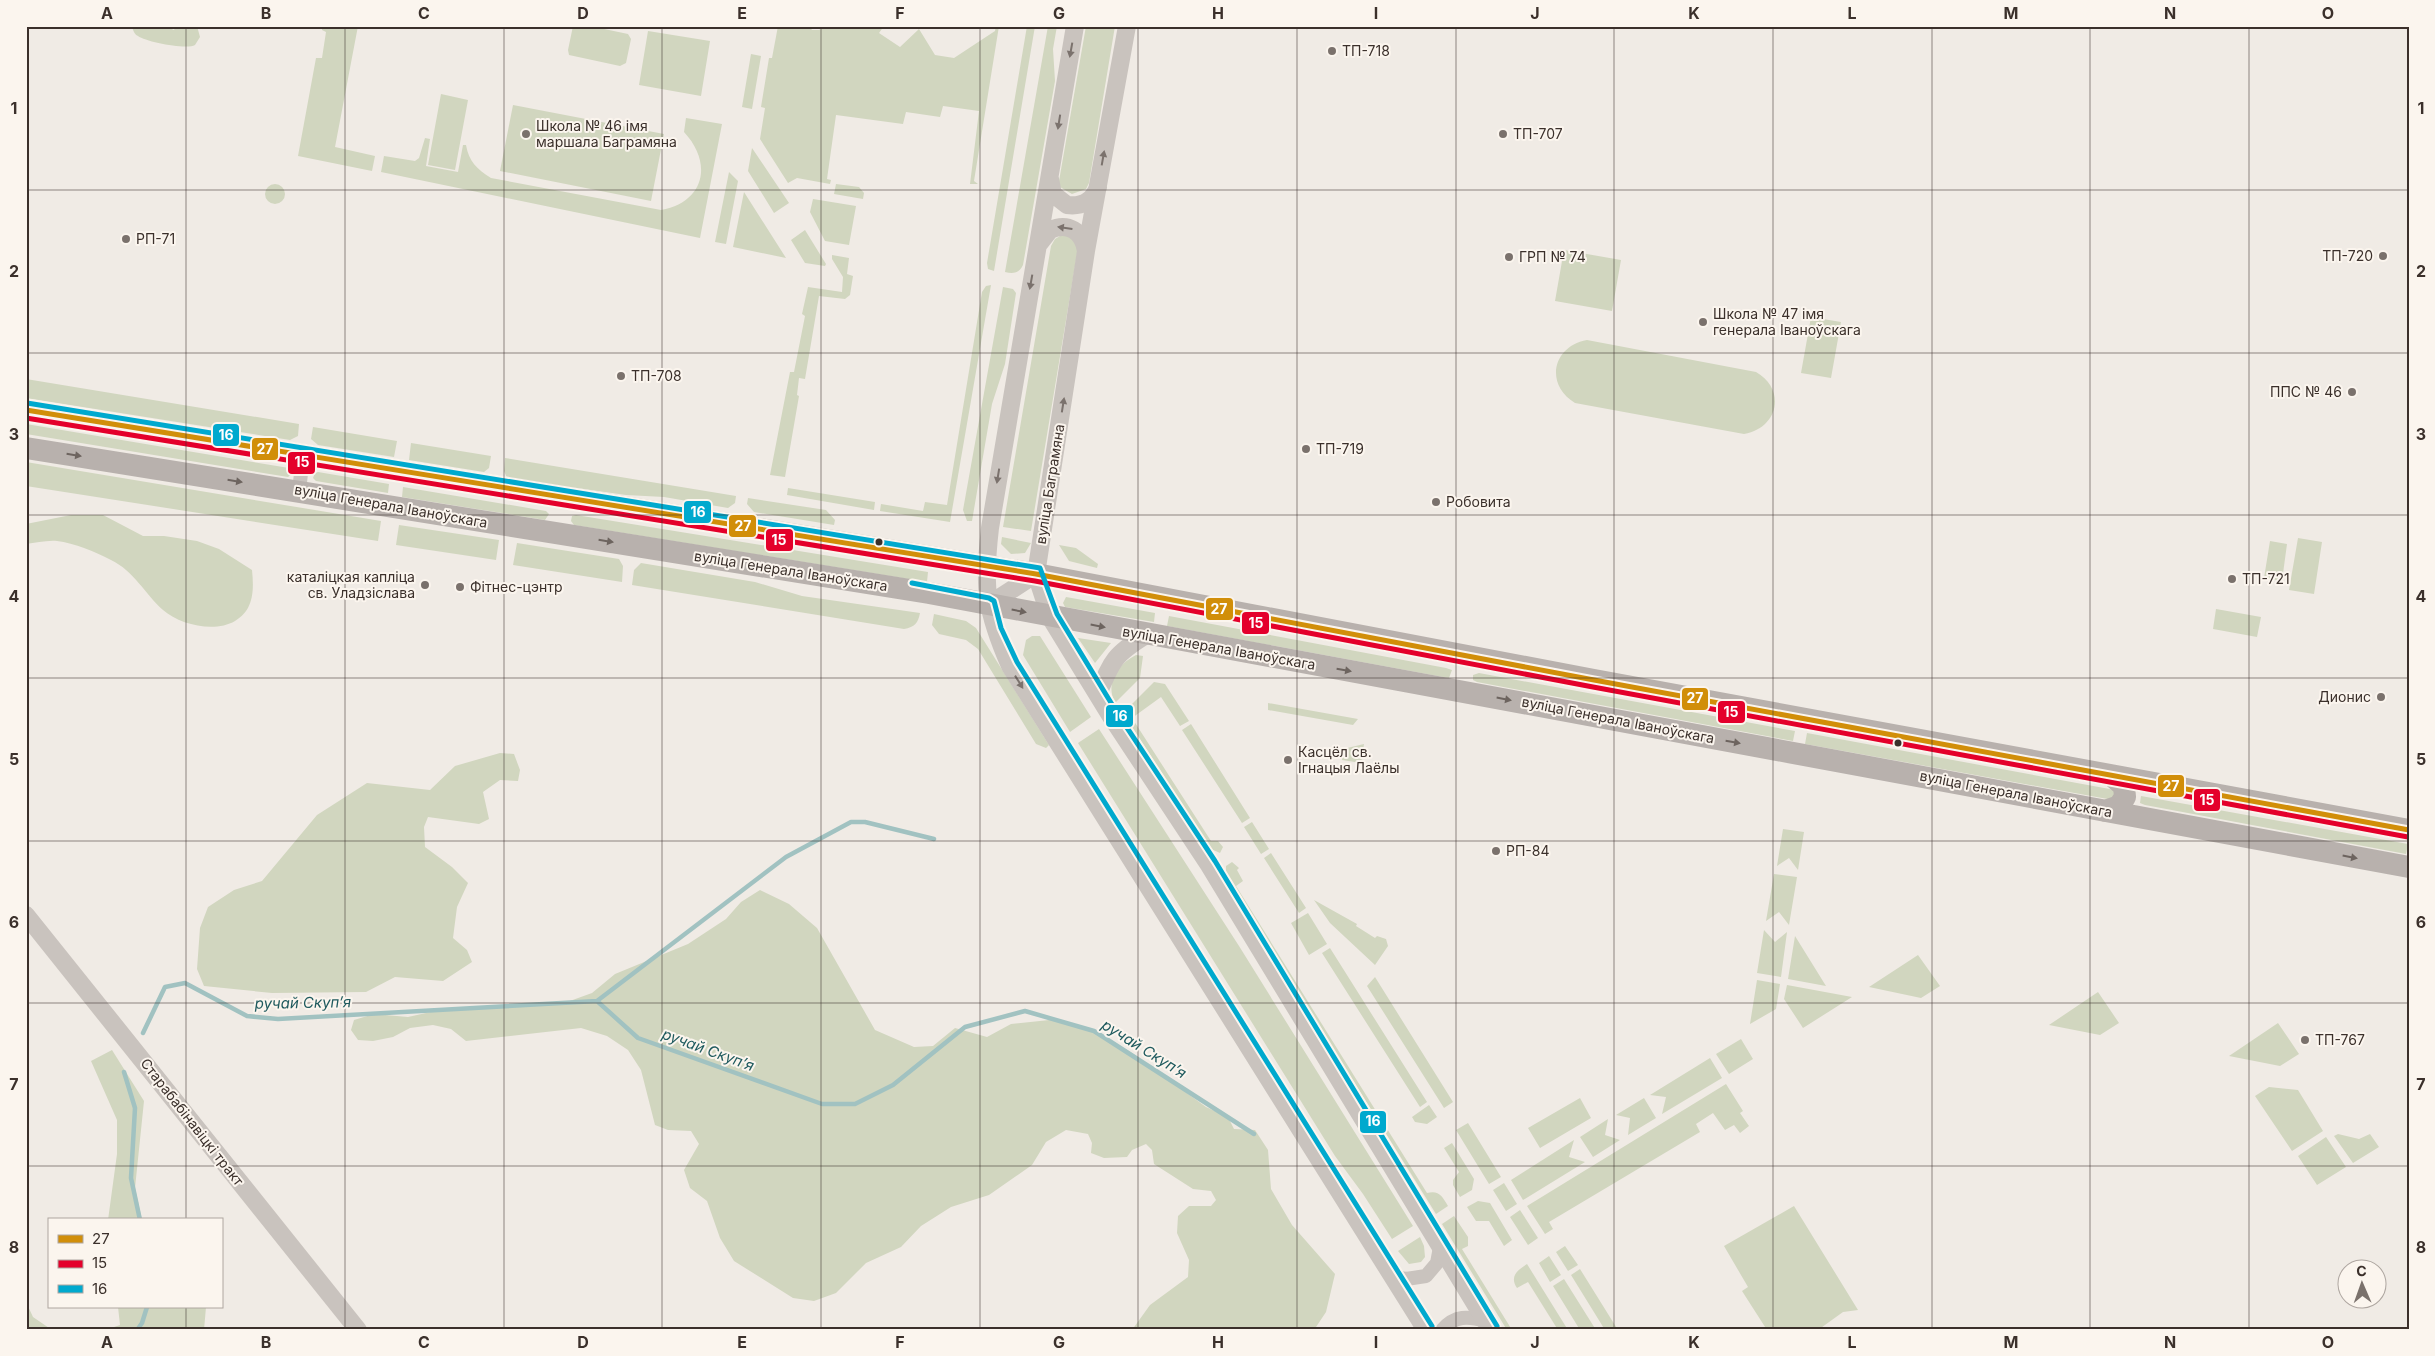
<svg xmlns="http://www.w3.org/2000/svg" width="2435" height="1356" viewBox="0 0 2435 1356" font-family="Inter,sans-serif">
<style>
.green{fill:#d1d6bf}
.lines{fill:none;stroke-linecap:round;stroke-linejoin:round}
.stream{stroke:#a1c2c1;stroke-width:4.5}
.minor{stroke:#c9c3be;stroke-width:14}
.tertiary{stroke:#c9c3be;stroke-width:18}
.primary{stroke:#b8b1ad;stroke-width:22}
.bus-1-casing{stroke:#fbf5ee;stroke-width:9}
.bus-2-casing{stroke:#fbf5ee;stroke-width:9}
.bus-3-casing{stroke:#fbf5ee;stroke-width:9}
.bus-1{stroke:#d18e09;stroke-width:5}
.bus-2{stroke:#e4002b;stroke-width:5}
.bus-3{stroke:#00a9ce;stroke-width:5}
.oneway{fill:#7b726d}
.oneway2{fill:#6d645f}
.grid{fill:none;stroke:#3b302b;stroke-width:1;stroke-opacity:0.55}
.poi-dot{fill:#7a716c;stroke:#fbf5ee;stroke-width:2}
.bus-dot{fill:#3b302b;stroke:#fbf5ee;stroke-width:2}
.labels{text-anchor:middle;stroke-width:4;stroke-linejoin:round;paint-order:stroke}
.poi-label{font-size:14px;fill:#3b302b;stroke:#fbf5ee;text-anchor:start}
.street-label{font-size:14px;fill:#3b302b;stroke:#fbf5ee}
.water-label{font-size:15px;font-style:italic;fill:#1f5a5e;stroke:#fbf5ee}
.line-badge{stroke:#fbf5ee;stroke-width:2}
.badge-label{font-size:14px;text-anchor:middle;font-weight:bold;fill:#fff}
.neatline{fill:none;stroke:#3b302b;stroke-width:2}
.grid-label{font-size:16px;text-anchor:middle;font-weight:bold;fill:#3b302b}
</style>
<rect width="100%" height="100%" fill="#f0ebe5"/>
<path class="green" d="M132 26H164L174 30 176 26H197L200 37 195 45C187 50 146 42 138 36 134 34 133 30 132 26Z
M322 26H358L335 147 375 156 372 171 298 156 316 58H322L326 32 322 30Z
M573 26H590L628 34 631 39 626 63 620 66 569 55 568 50Z
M778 26H809L812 30H819L828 26H884L879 33 900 47 919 29 935 55 954 58 995 31 996 26H999L974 181 978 184H970L979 111 943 106 940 117 906 112 903 124 836 115 827 179 831 180 830 184 797 178 788 183 760 139 765 108 761 107 769 58H772Z
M1027 26H1035L994 271 988 269 987 263Z
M1048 26H1057L1053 49 1055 81 1023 265C1019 273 1014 274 1005 272Z
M1086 26H1115L1089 183 1086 189 1072 194 1060 187 1059 181Z
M648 31 710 41 701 96 639 85Z
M751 54 761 56 752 109 742 107Z
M441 94 468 100 455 170 428 165Z
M513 105 664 134 651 201 500 171Z
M686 118 722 124 700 238 381 172 384 156 415 161 419 158 425 138 430 139 426 166 458 172 463 145H466C469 162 477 169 491 178L661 210C705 202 713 163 684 132Z
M752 148 789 203 774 213 748 171Z
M729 172 738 181 726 244 715 242Z
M265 194a10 10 0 1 1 20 0a10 10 0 1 1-20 0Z
M836 184 859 187 864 193 863 199 834 194Z
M744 192 786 258 733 247Z
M813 199 856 206 849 245 825 241 810 212Z
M805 230 826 264 825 266 805 263 791 240Z
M1060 236H1071L1078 245 1077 254 1031 531 1003 527 1051 246 1055 239Z
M1564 250 1621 260 1612 311 1555 301Z
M832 255 849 258 847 274 853 276 850 295 845 299 819 296 805 379 799 378 797 395 799 396 785 477 770 475 790 372H794L805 316 802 314 808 287 842 292 843 277 832 259Z
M991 285 950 522 880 511 881 504 923 511 925 502 947 505 982 292 986 286Z
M1003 287 1013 289 1016 293 1005 364 992 404 972 521H967L963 510Z
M1811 317 1841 322 1831 378 1801 373Z
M1587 340 1756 372C1787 390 1778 428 1744 434L1575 403C1544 384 1553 346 1587 340Z
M26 379 299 424 298 436 290 440 26 398Z
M26 424 289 468 292 474 288 477 26 434Z
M313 427 397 441 394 457 318 445 311 439Z
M411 443 491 456 489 468 484 472 409 460Z
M505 458 736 496 735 503 728 508 664 497 626 495 507 478 504 471Z
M26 462 381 521 378 541 26 486Z
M318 472 389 484 388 493 316 481 313 478 315 473Z
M403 487 546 511 549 514 545 520 402 497Z
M788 488 875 502 874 510 787 495Z
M748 498 826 510 835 520 834 525 754 512 747 504Z
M71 515H103L143 536H164L197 541 219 549 252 570C254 590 254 610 235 621 215 633 180 625 163 610 145 594 134 571 111 560 96 552 74 543 57 541 47 540 36 543 26 544V524Z
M576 515 928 572 927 582 574 525 571 521 572 516Z
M399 525 499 540 496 560 396 545Z
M1002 537 1031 543 1025 553 1011 554 1001 544Z
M2298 538 2322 542 2314 594 2289 590Z
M2270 541 2287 544 2282 581 2264 578Z
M517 543 619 559 623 566 622 582 513 565Z
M1059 545 1076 548 1098 564 1097 568 1069 561Z
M641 563 755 582 802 596 920 613C918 623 915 627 904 629L632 585 634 570Z
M1066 597 1155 613 1154 622 1065 607 1063 603Z
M2216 609 2261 617 2257 637 2213 629Z
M934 614 966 621 976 628 1049 745 1046 748 1036 744 978 649 966 640 939 634 932 625Z
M1169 616 1446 668 1452 670 1449 678 1443 677 1167 626Z
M1032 636H1040L1091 717 1070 732 1023 655 1026 640Z
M1078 638 1111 643 1095 663Z
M1136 655 1143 656 1140 678 1115 703C1105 682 1117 665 1136 655Z
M1479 673 1795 731 1793 741 1477 682 1473 680V675Z
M1154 682 1165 684 1189 721 1180 726 1161 697 1132 718 1211 841H1218L1223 847 1220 853 1211 849 1123 713Z
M1268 703 1358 719 1353 725 1268 710Z
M1191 724 1250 818 1242 823 1182 730Z
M1099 729 1239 946 1413 1226 1392 1239 1363 1194 1335 1156 1078 743Z
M1807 733 2115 790 2113 800 1805 744Z
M1364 744 1361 763 1342 760 1343 749Z
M500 753 514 754 520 770 518 781 500 780 483 792 489 819 479 824 428 817 424 827 425 847 452 867 468 883 457 907 453 938 467 950 472 962 443 981 395 977 366 992 272 993 204 986 197 969 200 928 208 907 234 890 262 881 317 815 367 783 430 790 455 766Z
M2141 796 2408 844 2406 854 2145 805 2140 803Z
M1252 822 1269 849 1261 854 1244 827Z
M1783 829 1804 832 1798 870 1789 858 1777 866Z
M1271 853 1306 908 1299 913 1264 858Z
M1232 862 1239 868 1237 870 1243 881 1236 886 1427 1193C1439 1190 1442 1196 1448 1206L1436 1214 1233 888 1226 876V866Z
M1774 874 1797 877 1789 925 1779 912 1766 921Z
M760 890 789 904 817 928 875 1030 914 1047 933 1046 955 1028 987 1037 1011 1024 1059 1019 1096 1031 1132 1053 1206 1107 1228 1117 1234 1129 1255 1130 1268 1150 1271 1189 1292 1225 1335 1274 1326 1312 1314 1330H1132L1150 1305 1188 1277 1189 1260 1177 1233 1178 1216 1189 1206H1211L1216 1200 1211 1191 1193 1189 1154 1164 1152 1150 1146 1144 1132 1150 1127 1157 1104 1158 1091 1153 1092 1143 1088 1134 1066 1130 1046 1142 1032 1165 989 1195 951 1207 921 1226 901 1247 866 1263 836 1293 814 1301 793 1298 734 1261 720 1238 707 1201 690 1188 684 1170 699 1144 691 1131 668 1130 655 1125 641 1070 628 1050 607 1036 581 1028 466 1041 451 1029 433 1025 410 1028 393 1037 373 1041 358 1040 351 1030 354 1020 374 1014 408 1017 435 1011 468 1008 535 1006 567 1002 592 993 615 974 688 944 726 919 741 902Z
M1314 900 1357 924 1356 926 1375 938 1377 936 1386 939 1388 946 1375 965 1330 923Z
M1308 913 1327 944 1309 955 1291 923Z
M1764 930 1775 942 1787 932 1781 977 1757 973Z
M1795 936 1826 986 1788 979Z
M1330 948 1427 1102 1420 1107 1322 953Z
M1918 955 1940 986 1921 998 1869 987Z
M1375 977 1453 1102 1444 1108 1367 986Z
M1757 980 1780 984 1776 1009 1750 1024Z
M1787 985 1852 997 1803 1028 1784 999Z
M2098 992 2119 1023 2100 1035 2049 1025Z
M2278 1023 2299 1054 2280 1066 2229 1056Z
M1741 1039 1753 1059 1729 1074 1716 1054Z
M112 1050 144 1101 135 1188 142 1220H108L117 1154V1120L91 1061Z
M1710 1058 1722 1078 1662 1114 1666 1097 1650 1095Z
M1726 1084 1743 1111 1740 1113 1749 1126 1740 1133 1734 1125 1725 1130 1713 1113 1696 1124 1700 1132 1549 1222 1553 1229 1545 1234 1527 1206Z
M2269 1087 2298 1090 2323 1131 2292 1151 2255 1096Z
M1580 1098 1591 1118 1540 1148 1528 1128Z
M1644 1098 1656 1118 1628 1135 1630 1118 1616 1115Z
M1429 1105 1437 1117 1427 1124 1415 1122 1412 1117Z
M1608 1119 1605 1135 1620 1140 1593 1157 1580 1137Z
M1468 1123 1501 1177 1489 1184 1456 1130Z
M2338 1134 2359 1139 2370 1134 2379 1147 2353 1163 2334 1136Z
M2326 1137 2346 1167 2317 1185 2298 1156Z
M1574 1140 1569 1157 1585 1162 1523 1200 1511 1180Z
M1452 1143 1474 1179 1472 1190 1460 1197 1453 1185V1180L1459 1172 1444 1148Z
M1504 1183 1517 1204 1506 1211 1493 1190Z
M1478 1201 1490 1203 1512 1240 1504 1246 1489 1221H1476L1467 1207Z
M1794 1206 1858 1310 1843 1312 1818 1330H1767L1742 1291 1748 1287 1724 1246Z
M1520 1210 1538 1238 1528 1245 1510 1217Z
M1454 1216 1468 1237V1246L1462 1249 1512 1330H1507L1442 1224Z
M1420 1237 1424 1246 1425 1257 1421 1262 1409 1264 1398 1251Z
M1565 1246 1578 1265 1568 1271 1556 1252Z
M1549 1256 1561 1275 1550 1282 1539 1263Z
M1527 1264 1568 1330H1558L1528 1282 1517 1288C1509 1276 1518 1270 1527 1264Z
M1580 1269 1618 1330H1605L1571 1275Z
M1564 1279 1596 1330H1580L1553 1286Z
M26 1302 33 1317 52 1330H26Z
M118 1307H206L204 1330H105L120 1325Z"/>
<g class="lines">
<path class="stream" d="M597 1001 786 857 851 822H865L934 839
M143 1033 165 987 185 983 247 1016 278 1019 597 1001 638 1038 822 1104H855L893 1085 965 1027 1025 1011 1094 1031 1254 1134
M124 1072 135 1108 131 1178 140 1220
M137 1330 142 1323 147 1307"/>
<path class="minor" d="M299 491 303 456
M1394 1277 1406 1279 1426 1276 1437 1263 1440 1247
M1442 1330C1455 1315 1468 1316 1486 1321"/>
<path class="tertiary" d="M1075 26 990 528C983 588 986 611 1010 666L1426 1330
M1127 26 1086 251 1036 574 1050 617 1110 715 1209 865 1491 1330
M1050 179 1053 194 1067 205C1082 207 1093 201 1098 187
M1039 244 1050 230C1068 222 1083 231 1086 251
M988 605 1036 574
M1098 694C1112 660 1115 654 1146 635
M26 915 358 1330"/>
<path class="primary" d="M26 410 1036 574 1594 680 2409 830
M26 448 929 593 2409 867
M2105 811 2119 806 2125 797 2124 786 2111 775"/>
<defs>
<path id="bus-1" d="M26 410 1036 574 1594 680 2409 830"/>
<path id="bus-2" d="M26 418 1035 581 1593 687 2408 837"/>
<path id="bus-3" d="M27 403 1040 568 1057 614 1116 711 1215 861 1497 1326
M912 583 989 598 994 601 1001 628 1017 662 1432 1326"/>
</defs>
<use href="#bus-1" class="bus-1-casing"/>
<use href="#bus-2" class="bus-2-casing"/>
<use href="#bus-3" class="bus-3-casing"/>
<use href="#bus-1" class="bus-1"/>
<use href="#bus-2" class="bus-2"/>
<use href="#bus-3" class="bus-3"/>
</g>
<defs><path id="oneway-solid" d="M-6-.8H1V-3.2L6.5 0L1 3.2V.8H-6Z" transform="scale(1.25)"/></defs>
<g class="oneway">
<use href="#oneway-solid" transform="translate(1071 50) rotate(100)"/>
<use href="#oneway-solid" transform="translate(1059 122) rotate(99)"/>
<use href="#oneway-solid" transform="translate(1103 158) rotate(-80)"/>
<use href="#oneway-solid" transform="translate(1065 228) rotate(-172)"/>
<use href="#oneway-solid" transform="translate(1031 282) rotate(100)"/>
<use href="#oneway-solid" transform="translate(1063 405) rotate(-81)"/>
<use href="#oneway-solid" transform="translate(998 476) rotate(99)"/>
<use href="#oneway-solid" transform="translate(1019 682) rotate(58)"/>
</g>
<g class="oneway2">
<use href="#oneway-solid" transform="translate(74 455) rotate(9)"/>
<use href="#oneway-solid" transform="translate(235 481) rotate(9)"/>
<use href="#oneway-solid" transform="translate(606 541) rotate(9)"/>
<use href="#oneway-solid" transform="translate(1019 611) rotate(11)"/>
<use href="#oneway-solid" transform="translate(1098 626) rotate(11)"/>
<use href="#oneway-solid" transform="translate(1344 670) rotate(10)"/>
<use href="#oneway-solid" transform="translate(1504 699) rotate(11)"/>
<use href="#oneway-solid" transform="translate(1733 742) rotate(10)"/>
<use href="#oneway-solid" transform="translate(2350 857) rotate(11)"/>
</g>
<path class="grid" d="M186 26V1220M345 26V1330M504 26V1330M662 26V1330M821 26V1330M980 26V1330M1138 26V1330M1297 26V1330M1456 26V1330M1614 26V1330M1773 26V1330M1932 26V1330M2090 26V1330M2249 26V1330M26 190H2409M26 353H2409M26 515H2409M26 678H2409M26 841H2409M26 1003H2409M26 1166H2409M186 1307V1330"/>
<g class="poi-dot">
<circle cx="1332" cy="51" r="5"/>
<circle cx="526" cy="134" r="5"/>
<circle cx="1503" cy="134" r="5"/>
<circle cx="126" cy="239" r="5"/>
<circle cx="2383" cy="256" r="5"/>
<circle cx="1509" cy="257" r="5"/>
<circle cx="1703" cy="322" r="5"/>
<circle cx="621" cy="376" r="5"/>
<circle cx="2352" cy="392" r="5"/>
<circle cx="1306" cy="449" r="5"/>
<circle cx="1436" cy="502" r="5"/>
<circle cx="2232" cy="579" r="5"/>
<circle cx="425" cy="585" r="5"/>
<circle cx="460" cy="587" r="5"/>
<circle cx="2381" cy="697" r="5"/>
<circle cx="1288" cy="760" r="5"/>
<circle cx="1496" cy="851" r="5"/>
<circle cx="2305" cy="1040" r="5"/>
</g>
<g class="bus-dot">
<circle cx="879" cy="542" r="4.5"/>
<circle cx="1898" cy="743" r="4.5"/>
</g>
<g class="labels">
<g class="poi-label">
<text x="1342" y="56">ТП-718</text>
<text x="536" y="131">Школа № 46 імя<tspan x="536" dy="16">маршала Баграмяна</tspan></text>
<text x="1513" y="139">ТП-707</text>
<text x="136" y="244">РП-71</text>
<text x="2373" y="261" text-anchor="end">ТП-720</text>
<text x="1519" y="262">ГРП № 74</text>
<text x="1713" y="319">Школа № 47 імя<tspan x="1713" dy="16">генерала Іваноўскага</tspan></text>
<text x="631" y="381">ТП-708</text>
<text x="2342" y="397" text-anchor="end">ППС № 46</text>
<text x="1316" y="454">ТП-719</text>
<text x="1446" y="507">Робовита</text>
<text x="415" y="582" text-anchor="end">каталіцкая капліца<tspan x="415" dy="16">св. Уладзіслава</tspan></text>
<text x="2242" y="584">ТП-721</text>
<text x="470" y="592">Фітнес-цэнтр</text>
<text x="2371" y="702" text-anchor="end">Дионис</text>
<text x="1298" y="757">Касцёл св.<tspan x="1298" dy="16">Ігнацыя Лаёлы</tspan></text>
<text x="1506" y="856">РП-84</text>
<text x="2315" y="1045">ТП-767</text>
</g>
<g class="street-label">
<text transform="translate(1050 484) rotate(-81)" y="5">вуліца Баграмяна</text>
<text transform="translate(391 506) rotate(10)" y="5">вуліца Генерала Іваноўскага</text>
<text transform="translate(791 571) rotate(9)" y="5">вуліца Генерала Іваноўскага</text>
<text transform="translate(1219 648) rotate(10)" y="5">вуліца Генерала Іваноўскага</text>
<text transform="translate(1618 720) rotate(11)" y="5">вуліца Генерала Іваноўскага</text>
<text transform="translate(2016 794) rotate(11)" y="5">вуліца Генерала Іваноўскага</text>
<text transform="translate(192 1122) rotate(52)" y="5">Старабабінавіцкі тракт</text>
</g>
<g class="water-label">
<text transform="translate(303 1003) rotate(-1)" y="5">ручай Скупʼя</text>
<text transform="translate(1144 1049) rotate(32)" y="5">ручай Скупʼя</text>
<text transform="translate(708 1050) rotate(20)" y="5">ручай Скупʼя</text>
</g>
</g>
<g class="line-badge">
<rect x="212" y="423" width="28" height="24" rx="5" fill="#00a9ce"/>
<rect x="251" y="437" width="28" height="24" rx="5" fill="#d18e09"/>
<rect x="287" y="451" width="29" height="24" rx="5" fill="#e4002b"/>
<rect x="683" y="500" width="29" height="24" rx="5" fill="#00a9ce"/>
<rect x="728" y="514" width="29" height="24" rx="5" fill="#d18e09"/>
<rect x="765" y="528" width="29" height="24" rx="5" fill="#e4002b"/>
<rect x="1205" y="597" width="29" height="24" rx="5" fill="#d18e09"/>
<rect x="1241" y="611" width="29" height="24" rx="5" fill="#e4002b"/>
<rect x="1681" y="687" width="28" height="24" rx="5" fill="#d18e09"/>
<rect x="1717" y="700" width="29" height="24" rx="5" fill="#e4002b"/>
<rect x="1105" y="704" width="29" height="24" rx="5" fill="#00a9ce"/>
<rect x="2157" y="774" width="28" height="24" rx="5" fill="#d18e09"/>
<rect x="2193" y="788" width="28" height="24" rx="5" fill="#e4002b"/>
<rect x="1359" y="1110" width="28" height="24" rx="5" fill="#00a9ce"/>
</g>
<g class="badge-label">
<text x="226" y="440">16</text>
<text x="265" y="454">27</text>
<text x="302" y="467">15</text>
<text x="698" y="517">16</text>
<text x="743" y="531">27</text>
<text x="779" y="545">15</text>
<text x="1219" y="614">27</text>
<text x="1256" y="628">15</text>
<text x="1695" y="703">27</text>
<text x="1731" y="717">15</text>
<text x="1120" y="721">16</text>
<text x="2171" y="791">27</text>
<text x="2207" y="805">15</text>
<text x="1373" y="1126">16</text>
</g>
<rect width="2435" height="1356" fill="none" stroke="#fbf5ee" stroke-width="55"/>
<rect x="48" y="1218" width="175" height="90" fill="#fbf5ee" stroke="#aea6a0"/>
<rect x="58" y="1235" width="25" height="8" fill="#d18e09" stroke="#aea6a0"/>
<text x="92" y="1244" font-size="15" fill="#3b302b">27</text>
<rect x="58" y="1260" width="25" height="8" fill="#e4002b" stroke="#aea6a0"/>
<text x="92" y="1268" font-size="15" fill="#3b302b">15</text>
<rect x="58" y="1285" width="25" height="8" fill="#00a9ce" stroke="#aea6a0"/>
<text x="92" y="1294" font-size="15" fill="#3b302b">16</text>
<g transform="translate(2362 1284) rotate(358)"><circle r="24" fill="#fbf5ee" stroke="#aea6a0"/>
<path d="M0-4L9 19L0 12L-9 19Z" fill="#7a716c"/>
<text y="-8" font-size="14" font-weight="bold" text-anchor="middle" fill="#3b302b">С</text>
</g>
<rect x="28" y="28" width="2380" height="1300" class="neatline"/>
<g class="grid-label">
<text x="107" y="19">A</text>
<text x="266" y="19">B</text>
<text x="424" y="19">C</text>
<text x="583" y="19">D</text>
<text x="742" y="19">E</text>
<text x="900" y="19">F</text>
<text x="1059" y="19">G</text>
<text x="1218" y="19">H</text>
<text x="1376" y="19">I</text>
<text x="1535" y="19">J</text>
<text x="1694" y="19">K</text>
<text x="1852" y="19">L</text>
<text x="2011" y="19">M</text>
<text x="2170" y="19">N</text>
<text x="2328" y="19">O</text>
<text x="14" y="114">1</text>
<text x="2421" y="114">1</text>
<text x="14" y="277">2</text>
<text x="2421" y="277">2</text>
<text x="14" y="440">3</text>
<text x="2421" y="440">3</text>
<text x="14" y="602">4</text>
<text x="2421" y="602">4</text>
<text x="14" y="765">5</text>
<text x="2421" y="765">5</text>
<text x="14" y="928">6</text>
<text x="2421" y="928">6</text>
<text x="14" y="1090">7</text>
<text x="2421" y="1090">7</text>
<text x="14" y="1253">8</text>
<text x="2421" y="1253">8</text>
<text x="107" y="1348">A</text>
<text x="266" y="1348">B</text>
<text x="424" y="1348">C</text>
<text x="583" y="1348">D</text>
<text x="742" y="1348">E</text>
<text x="900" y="1348">F</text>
<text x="1059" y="1348">G</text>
<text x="1218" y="1348">H</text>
<text x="1376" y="1348">I</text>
<text x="1535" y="1348">J</text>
<text x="1694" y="1348">K</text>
<text x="1852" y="1348">L</text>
<text x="2011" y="1348">M</text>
<text x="2170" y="1348">N</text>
<text x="2328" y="1348">O</text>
</g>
</svg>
